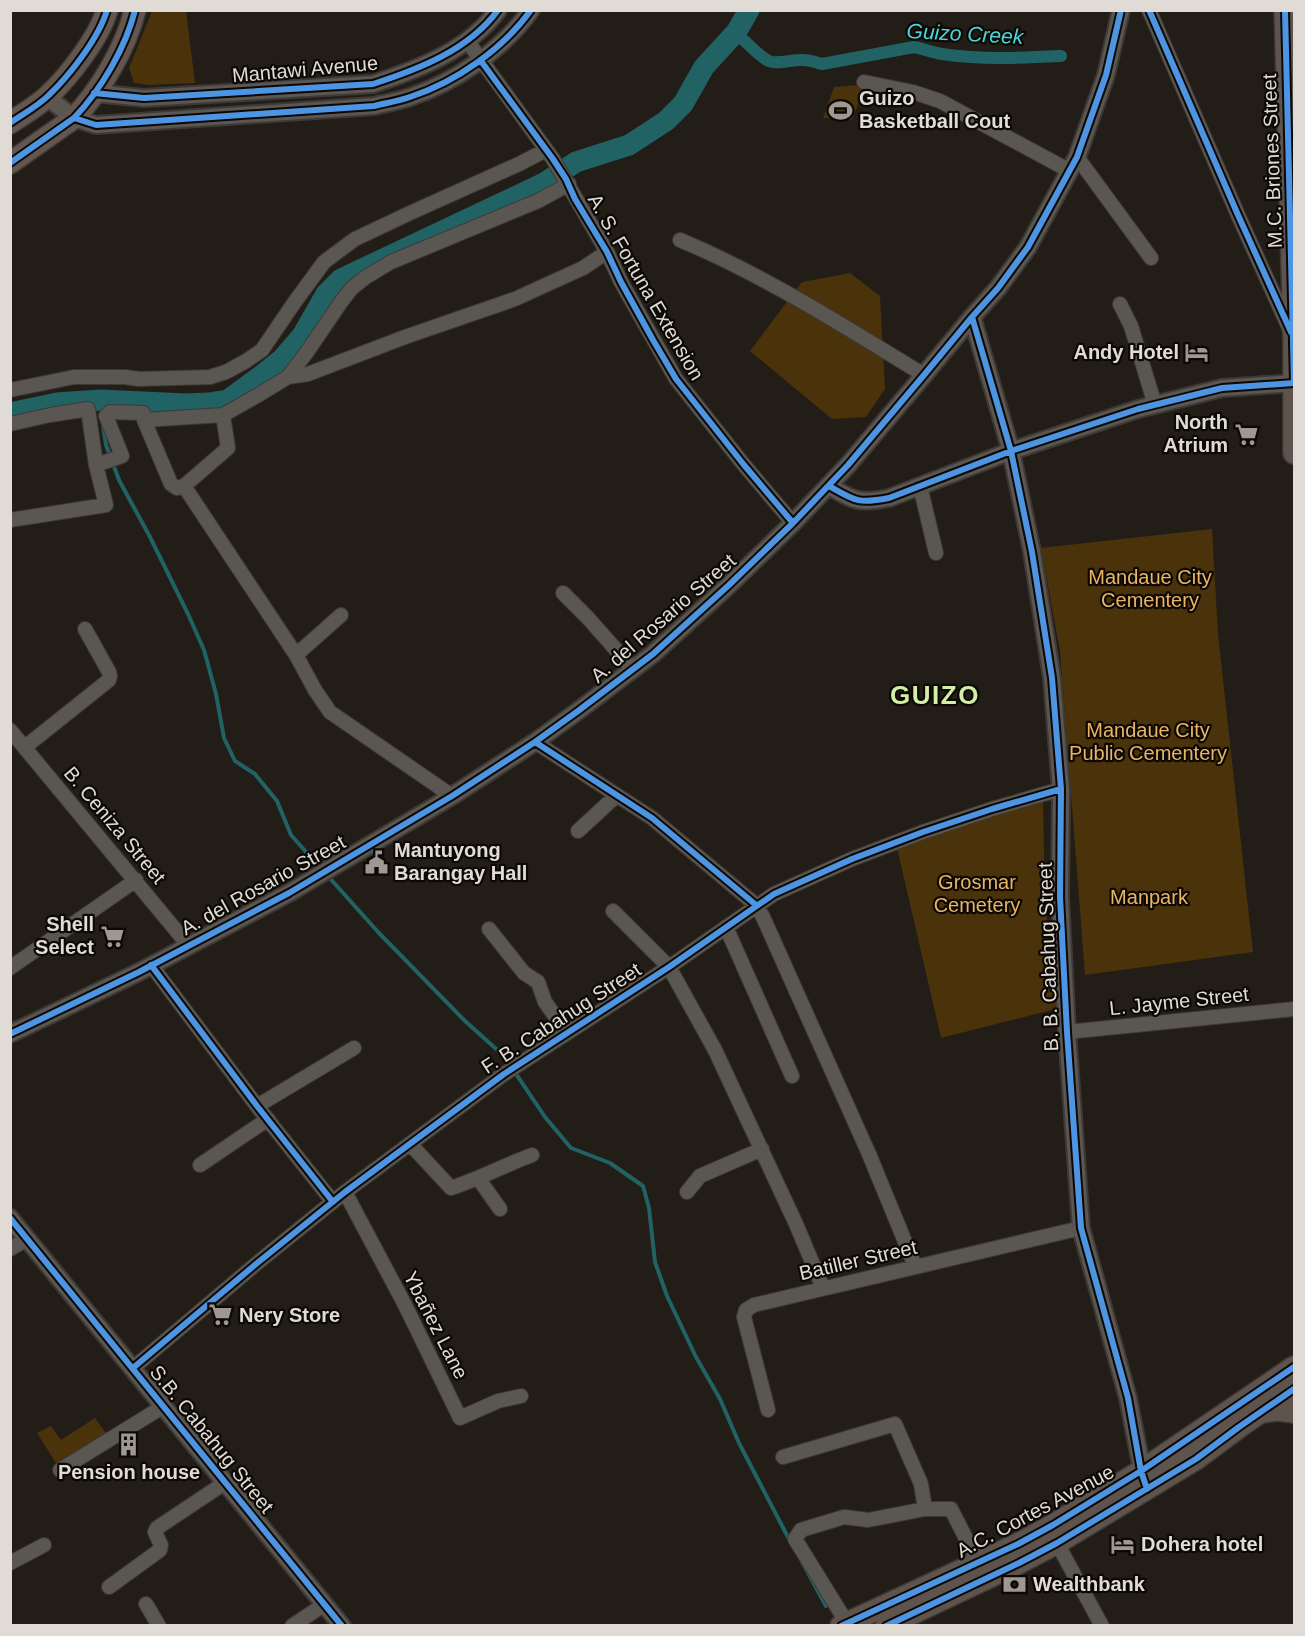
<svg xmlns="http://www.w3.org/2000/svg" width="1305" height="1636" viewBox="0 0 1305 1636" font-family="Helvetica,sans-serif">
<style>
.green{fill:#4a320a}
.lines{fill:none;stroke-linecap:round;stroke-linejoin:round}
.stream{stroke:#216364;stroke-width:4}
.canal{stroke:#216364;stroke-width:12}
.river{stroke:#216364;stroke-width:21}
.minor-casing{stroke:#3e3936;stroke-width:16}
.tertiary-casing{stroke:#3e3936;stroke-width:20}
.primary-casing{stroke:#3e3936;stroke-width:24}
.trunk-casing{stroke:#3e3936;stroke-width:24}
.minor{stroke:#5a5651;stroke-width:14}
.tertiary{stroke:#5a5651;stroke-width:16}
.primary{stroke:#5e544d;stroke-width:21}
.trunk{stroke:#62564e;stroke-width:21}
.cycleway-casing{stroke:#0c0905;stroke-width:10}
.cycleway{stroke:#4d94e3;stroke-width:6}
.labels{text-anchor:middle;stroke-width:4.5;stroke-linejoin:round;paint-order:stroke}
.street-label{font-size:20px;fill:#e0dbd4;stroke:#0c0905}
.poi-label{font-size:20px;font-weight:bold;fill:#e0dbd4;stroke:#0c0905;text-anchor:start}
.park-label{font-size:20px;fill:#ebb463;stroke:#0c0905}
.water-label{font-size:21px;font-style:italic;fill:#4ad6da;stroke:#0c0905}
.district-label{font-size:26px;font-weight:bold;letter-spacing:1.5px;fill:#d3efa5;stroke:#0c0905}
</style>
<rect width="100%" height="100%" fill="#221d17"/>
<path class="green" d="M152 11H186L195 83 149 85 134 83 129 68Z
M859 85 869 86 859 102 852 120 823 118 834 87Z
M850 273 880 296 885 389 866 417 832 419 750 351 802 282Z
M1212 529 1218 634 1253 952 1085 975 1060 651 1041 548Z
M1043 800 1045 899 1056 1009 941 1038 897 848 944 830Z
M95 1418 108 1436 59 1468 37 1433 51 1426 61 1440Z"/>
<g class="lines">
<path class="stream" d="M100 400 102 414
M103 425 106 445 119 480 150 537 188 614 204 650 216 694 224 738 235 761 255 774 277 801 291 835 322 870
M327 875 378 932 465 1021 504 1056 545 1117 571 1148 610 1163 643 1186 649 1208 655 1262 667 1296 696 1357 720 1399 739 1443 791 1543
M802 1562 826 1606"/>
<path class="canal" d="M735 34C748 41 756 55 769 61 777 65 793 59 803 60 810 60 815 62 822 64L914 47C924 49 933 53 942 54 982 60 1021 58 1061 56"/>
<path class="river" d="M10 413 57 403 100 400 186 404 209 403 228 400 262 375 282 359 302 336 326 294 341 279 544 183 576 162 629 145 666 121 683 104 704 67 737 31 749 10"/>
<defs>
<path id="minor" d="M1149 10 1238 215 1290 330
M468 42 553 159 607 252 621 282 676 379 744 465 793 523
M864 82 913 92 940 101 1070 171
M1077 157 1151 258
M680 240C766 276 845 327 924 375
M1120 304 1131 326 1155 405
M288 377 308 374 405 337 515 299 583 268 607 252
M10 390 74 377H125L139 379 210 377 226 372 246 361 262 350 294 303 324 262 355 239 410 213 519 164 546 150
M144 420 223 415 260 394 288 377 307 352 341 302 352 288 366 277 391 262 538 201 569 184
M10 424 50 415 88 409 96 465 106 505 10 520
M96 465 122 456 106 416 110 412 143 413 144 420 171 484 177 488 184 486 296 655 315 690 330 712 452 796
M184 486 228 448 223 415
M920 486 936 553
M563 593 588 618 633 669
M296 655 341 615
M10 730 189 946
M535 742 652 818 756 905 763 917 869 1154 915 1266
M25 747 109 680 110 676 109 672 85 629
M578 831 617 795
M613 911 669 967 715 1050 796 1224 823 1288
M726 927 792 1076
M489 929 524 973 538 982 545 1002 567 1033
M151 965 257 1106 333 1202
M10 968 136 880
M1067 1032 1294 1009
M257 1106 354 1048
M411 1145 451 1188C479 1179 505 1165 532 1155
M200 1165 268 1119
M478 1178 500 1209
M345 1192 405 1305 460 1418 498 1401 521 1396
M687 1192 700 1176 762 1149
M10 1249 27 1239
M133 1368 256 1264 345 1192 504 1074 669 967 774 894 852 859 923 832 992 809 1061 789
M768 1410 744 1317 746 1310 754 1305 1081 1228
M783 1457 895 1424 921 1484 925 1509
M60 1470 164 1406
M1057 1543 1102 1626
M10 1563 44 1545
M109 1587 160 1550 161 1545 155 1532 157 1528 226 1482
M146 1604 159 1626
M847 1623 795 1539 801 1530 844 1517 868 1520 925 1509H951L978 1562
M292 1626 325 1604"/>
<path id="tertiary" d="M94 93 144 98 373 84C419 69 469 50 498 10
M47 97 74 118 96 125 374 106C386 103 399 101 410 97 456 82 503 49 531 10
M972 317 1011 451 1032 552 1052 678 1061 789 1060 897 1067 1032 1081 1228 1128 1398 1144 1480
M829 486C855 501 858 504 889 498L1011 451 1138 409 1222 388 1294 383
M10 1034 139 972 289 893 452 796 535 742 578 711 653 654 729 585 793 523 848 465 924 375 972 317 998 288 1028 247 1077 157 1106 75 1121 10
M10 1218 342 1626"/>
<path id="primary" d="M1285 10 1294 338V453
M1262 1412 1277 1410 1294 1412
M841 1626 1018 1544 1053 1525 1141 1471 1294 1367
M886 1626 1019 1563 1057 1543 1196 1459 1239 1427 1294 1389"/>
<path id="trunk" d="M10 123C23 114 38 106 49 95 69 76 99 38 107 10
M10 163 74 118C101 90 126 47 135 10"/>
</defs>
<use href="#minor" class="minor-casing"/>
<use href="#tertiary" class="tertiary-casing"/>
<use href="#primary" class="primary-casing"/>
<use href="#trunk" class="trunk-casing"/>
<use href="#minor" class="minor"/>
<use href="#tertiary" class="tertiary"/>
<use href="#primary" class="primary"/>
<use href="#trunk" class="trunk"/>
<defs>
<path id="cycleway" d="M1149 10 1238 215 1291 332
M481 61 553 159 566 179 575 199 607 252 621 282 653 340 676 379 744 465 793 523
M94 93 144 98 373 84C419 69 469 50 498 10
M74 118 96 125 374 106C386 103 399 101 410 97 456 82 503 49 531 10
M10 123C23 114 38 106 49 95 69 76 99 38 107 10
M10 163 74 118C101 90 126 47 135 10
M972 317 1011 451 1032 552 1052 678 1061 789 1060 897 1067 1032 1081 1228 1128 1398 1141 1471 1147 1489
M829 486C855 501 858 504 889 498L1011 451 1138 409 1222 388 1294 383 1285 10
M535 742 652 818 756 905
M151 965 257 1106 333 1202
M10 1034 139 972 289 893 452 796 535 742 578 711 653 654 729 585 793 523 848 465 924 375 972 317 998 288 1028 247 1077 157 1106 75 1121 10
M10 1218 342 1626
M133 1368 256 1264 345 1192 504 1074 669 967 774 894 852 859 923 832 992 809 1061 789
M841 1626 1018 1544 1053 1525 1141 1471 1294 1367
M886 1626 1019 1563 1057 1543 1196 1459 1239 1427 1294 1389"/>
</defs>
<use href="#cycleway" class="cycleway-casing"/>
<use href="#cycleway" class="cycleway"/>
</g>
<defs>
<symbol id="stadium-bare" viewBox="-9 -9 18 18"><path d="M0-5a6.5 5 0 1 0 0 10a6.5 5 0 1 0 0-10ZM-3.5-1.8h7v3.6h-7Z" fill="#9e9892" stroke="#0c0905" stroke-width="2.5" paint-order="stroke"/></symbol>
<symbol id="hotel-bare" viewBox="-9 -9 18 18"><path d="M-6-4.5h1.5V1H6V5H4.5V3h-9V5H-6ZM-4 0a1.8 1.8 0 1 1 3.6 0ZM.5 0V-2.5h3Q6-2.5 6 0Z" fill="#9e9892" stroke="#0c0905" stroke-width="2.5" paint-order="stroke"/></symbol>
<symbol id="supermarket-bare" viewBox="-9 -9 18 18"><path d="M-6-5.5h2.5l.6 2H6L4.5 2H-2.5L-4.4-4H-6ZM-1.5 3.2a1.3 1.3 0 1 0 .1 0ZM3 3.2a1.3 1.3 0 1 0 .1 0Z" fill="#9e9892" stroke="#0c0905" stroke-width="2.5" paint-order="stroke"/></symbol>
<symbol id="civic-bare" viewBox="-9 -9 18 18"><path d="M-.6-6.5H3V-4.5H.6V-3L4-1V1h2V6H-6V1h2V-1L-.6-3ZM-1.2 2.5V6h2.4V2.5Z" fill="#9e9892" stroke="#0c0905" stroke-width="2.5" paint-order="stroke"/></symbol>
<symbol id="building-bare" viewBox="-9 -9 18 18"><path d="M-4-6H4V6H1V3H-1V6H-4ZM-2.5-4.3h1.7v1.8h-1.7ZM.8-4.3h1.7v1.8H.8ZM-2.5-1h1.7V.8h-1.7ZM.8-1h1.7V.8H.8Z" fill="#9e9892" stroke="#0c0905" stroke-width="2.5" paint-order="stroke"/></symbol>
<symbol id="bank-bare" viewBox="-9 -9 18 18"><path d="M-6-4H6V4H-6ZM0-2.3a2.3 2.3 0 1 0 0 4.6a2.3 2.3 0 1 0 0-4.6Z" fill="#9e9892" stroke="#0c0905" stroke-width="2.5" paint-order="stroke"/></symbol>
</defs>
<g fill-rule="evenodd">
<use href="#stadium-bare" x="824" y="94" width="33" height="33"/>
<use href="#hotel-bare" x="1180" y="336" width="33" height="33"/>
<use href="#supermarket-bare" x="1230" y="418" width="33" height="33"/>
<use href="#civic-bare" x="360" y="846" width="33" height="33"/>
<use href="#supermarket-bare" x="96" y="920" width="33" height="33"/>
<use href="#supermarket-bare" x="204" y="1298" width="33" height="33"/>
<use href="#building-bare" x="112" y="1428" width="33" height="33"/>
<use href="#hotel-bare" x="1106" y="1528" width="33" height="33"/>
<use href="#bank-bare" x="998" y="1568" width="33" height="33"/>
</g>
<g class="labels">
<g class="street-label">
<text transform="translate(305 69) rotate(-5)" y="7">Mantawi Avenue</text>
<text transform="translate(1272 161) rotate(-92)" y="7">M.C. Briones Street</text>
<text transform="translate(646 287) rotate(60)" y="7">A. S. Fortuna Extension</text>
<text transform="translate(663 618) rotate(-41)" y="7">A. del Rosario Street</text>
<text transform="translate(115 825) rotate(50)" y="7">B. Ceniza Street</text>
<text transform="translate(263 885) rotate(-29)" y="7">A. del Rosario Street</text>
<text transform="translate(1048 957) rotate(-92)" y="7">B. B. Cabahug Street</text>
<text transform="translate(1179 1001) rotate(-6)" y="7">L. Jayme Street</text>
<text transform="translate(561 1018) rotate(-33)" y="7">F. B. Cabahug Street</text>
<text transform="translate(858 1260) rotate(-13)" y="7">Batiller Street</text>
<text transform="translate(436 1325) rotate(63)" y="7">Ybañez Lane</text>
<text transform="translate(212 1439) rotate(51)" y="7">S.B. Cabahug Street</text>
<text transform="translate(1035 1511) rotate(-28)" y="7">A.C. Cortes Avenue</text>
</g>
<g class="poi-label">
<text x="859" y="105">Guizo<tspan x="859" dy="23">Basketball Cout</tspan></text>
<text x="1179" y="359" text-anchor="end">Andy Hotel</text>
<text x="1228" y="429" text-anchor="end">North<tspan x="1228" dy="23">Atrium</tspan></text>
<text x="394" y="857">Mantuyong<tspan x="394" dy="23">Barangay Hall</tspan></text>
<text x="94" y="931" text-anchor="end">Shell<tspan x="94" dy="23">Select</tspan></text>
<text x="239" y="1322">Nery Store</text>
<text x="129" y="1479" text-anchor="middle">Pension house</text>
<text x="1141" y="1551">Dohera hotel</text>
<text x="1033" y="1591">Wealthbank</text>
</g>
<g class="park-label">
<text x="1150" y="584">Mandaue City<tspan x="1150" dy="23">Cementery</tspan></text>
<text x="1148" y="737">Mandaue City<tspan x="1148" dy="23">Public Cementery</tspan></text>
<text x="977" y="889">Grosmar<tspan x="977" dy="23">Cemetery</tspan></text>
<text x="1149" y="904">Manpark</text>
</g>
<g class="water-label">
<text transform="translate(965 34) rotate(3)" y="7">Guizo Creek</text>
</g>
<g class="district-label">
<text x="935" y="704">GUIZO</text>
</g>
</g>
<rect width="1305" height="1636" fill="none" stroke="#e0dbd4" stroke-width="24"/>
</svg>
